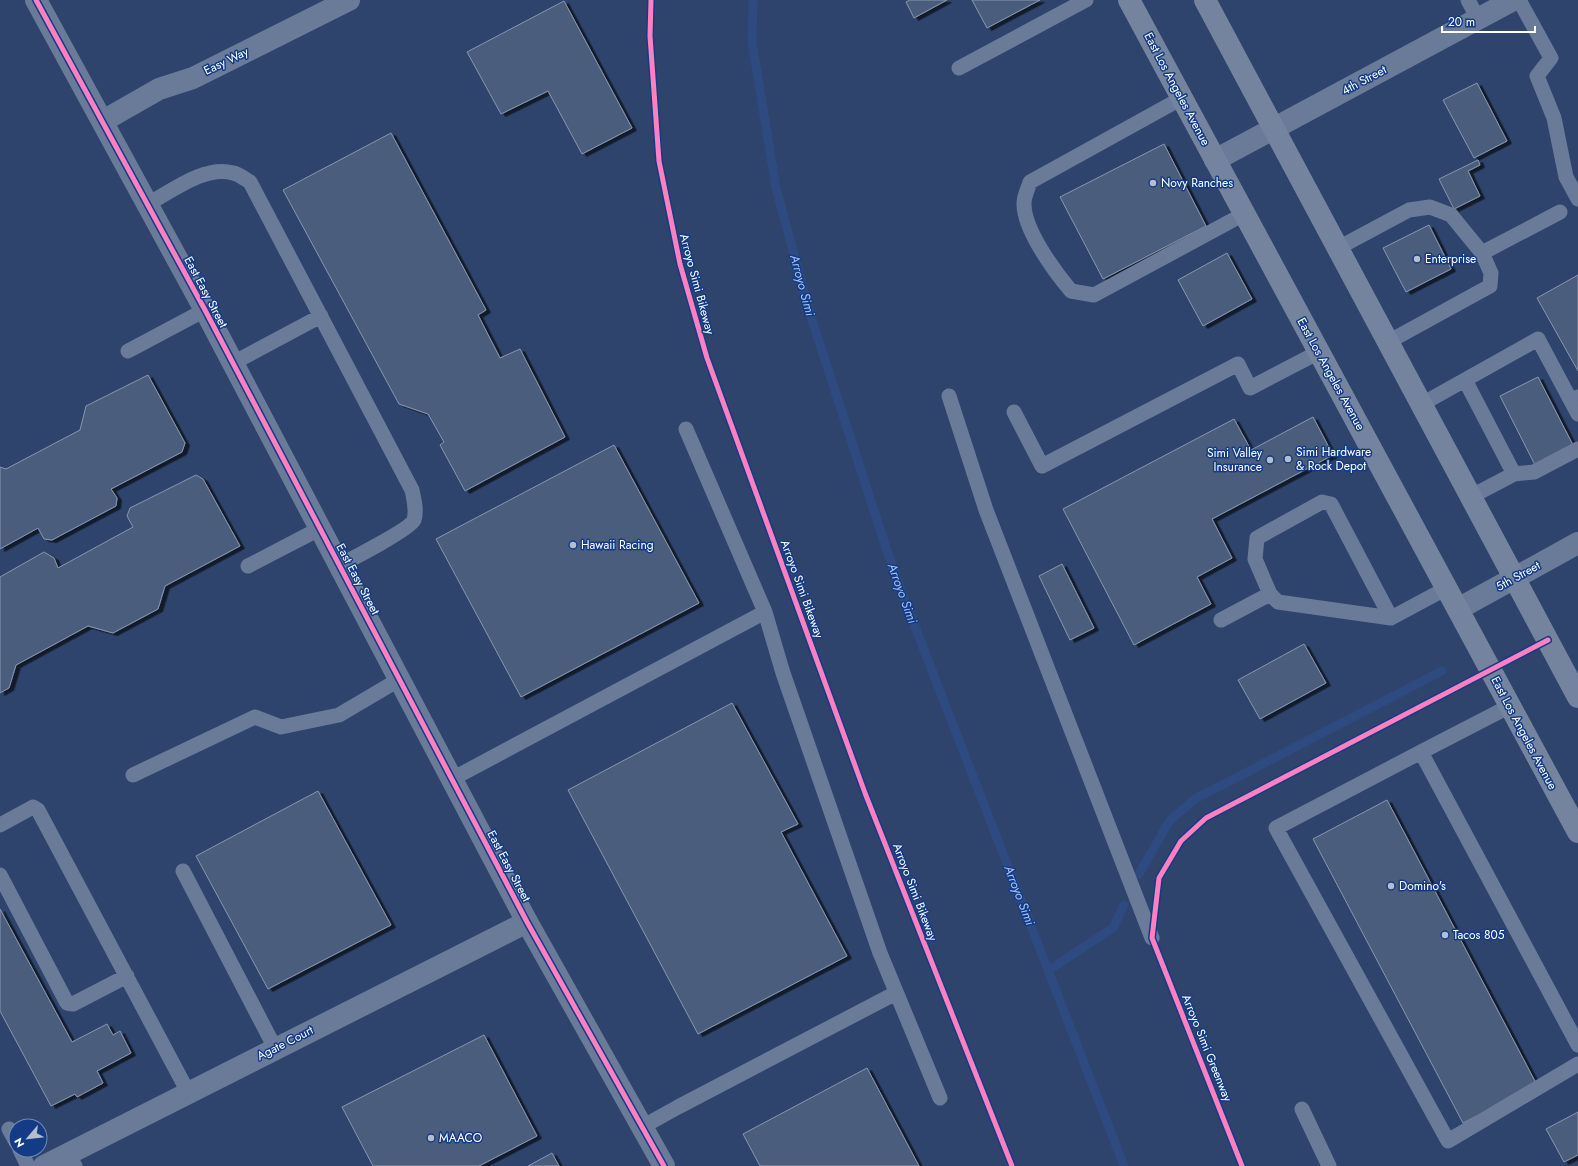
<svg xmlns="http://www.w3.org/2000/svg" width="1578" height="1166" viewBox="0 0 1578 1166" font-family="Jost,sans-serif">
<style>
.lines{fill:none;stroke-linecap:round;stroke-linejoin:round}
.stream{stroke:#2e4a81;stroke-width:9}
.building{fill:#4b5d7d;stroke:#8896b0;filter:url(#shadow)}
.service{stroke:#6a7b9a;stroke-width:15}
.minor{stroke:#6a7b9a;stroke-width:22}
.tertiary{stroke:#6a7b9a;stroke-width:22}
.primary{stroke:#74849f;stroke-width:22}
.cycleway-casing{stroke:#143c86;stroke-width:8}
.cycleway{stroke:#ff80c0;stroke-width:5}
.poi-dot{fill:#b6becc;stroke:#143c86;stroke-width:1.5}
.labels{text-anchor:middle;stroke-width:3;stroke-linejoin:round;paint-order:stroke}
.street-label{font-size:12px;fill:#fff;stroke:#143c86}
.poi-label{font-size:12px;fill:#fff;stroke:#143c86;text-anchor:start}
.water-label{font-size:13px;font-style:italic;fill:#a5c2f6;stroke:#143c86}
</style>
<defs>
<filter id="shadow"><feDropShadow dx="4.5" dy="2.5" stdDeviation="0" flood-color="#0009"/></filter>
</defs>
<rect width="100%" height="100%" fill="#2e446c"/>
<g class="lines">
<path class="stream" d="M753 0 752 42 776 188 811 317 895 575 1124 1166
M1139 874 1170 820 1195 799 1442 671
M1049 970 1113 928 1124 905"/>
</g>
<path class="building" d="M910 0H947L914 18 906 2Z
M972 0H1040L987 28Z
M564 1 632 128 582 154 548 91 501 114 467 52Z
M1477 83 1507 141 1474 158 1443 100Z
M391 133 486 310 478 315 500 358 520 349 565 437 465 491 440 445 444 442 428 414 399 404 283 190Z
M1164 144 1206 226 1103 279 1060 197Z
M1478 160 1480 165 1468 171 1480 196 1454 209 1439 179Z
M1429 225 1451 269 1406 292 1383 248Z
M1227 253 1252 299 1203 326 1178 280Z
M1578 275V371L1537 298Z
M148 375 185 443 182 452 111 489 117 498 116 506 52 540 44 539 38 528 0 549V467L6 469 80 430 86 406Z
M1538 377 1573 445 1535 465 1500 396Z
M1313 417 1333 455 1212 519 1232 558 1197 577 1211 604 1134 645 1063 509 1234 419 1251 450Z
M614 445 699 603 521 697 436 539Z
M196 475 203 479 240 546 165 586 158 609 113 633 88 626 16 665 9 688 0 693V577L44 552 54 558 58 568 133 527 127 516 130 508Z
M1062 564 1094 628 1070 640 1039 576Z
M1304 644 1326 683 1260 719 1238 680Z
M732 703 798 824 781 832 847 956 698 1034 568 790Z
M318 791 391 925 268 989 196 856Z
M1387 800 1537 1085 1463 1123 1313 839Z
M0 909 72 1042 107 1024 113 1035 120 1031 131 1053 97 1071 103 1083 77 1097 75 1094 51 1106 0 1011Z
M484 1035 537 1136 479 1166H373L342 1107Z
M867 1068 919 1166H760L743 1134Z
M1578 1112V1155L1564 1162 1546 1129Z
M552 1153 559 1166H528Z"/>
<g class="lines">
<path class="service" d="M1468 0 1478 19
M1519 0 1551 58 1537 76 1554 118 1566 177 1578 199
M959 68 1086 0
M1182 98 1030 182C1028 189 1024 196 1024 203 1023 229 1055 272 1071 291L1094 295 1244 214
M148 204C172 191 205 165 233 173 239 174 245 179 250 182L412 490C414 500 417 510 414 520 410 529 352 559 340 565
M1338 248 1409 210 1430 207 1451 215 1482 253 1491 273 1490 286 1388 342
M1482 253 1560 212
M128 351 205 310
M233 363 321 316
M1465 380 1514 474
M949 396 986 510 1152 938
M1571 401 1578 414
M1422 404 1538 339 1571 401 1578 397
M1014 412 1042 466 1238 364 1250 388 1319 352
M1470 497 1514 474 1534 472 1578 449
M248 566 321 528
M765 612 783 673 880 953 940 1098
M1391 618 1331 504 1322 502 1257 538 1255 559 1270 594 1278 602 1391 618 1447 588
M1221 620 1270 594
M1421 752 1510 706
M133 775 255 717 281 727 339 715 400 679
M452 779 765 612 686 429
M0 825 33 807 38 810 188 1092
M183 871 275 1048
M0 875 67 1003 73 1004 127 976
M1578 1045 1421 752 1276 828 1448 1141 1578 1064
M1302 1109 1329 1166
M642 1127 678 1107 896 993
M9 1129 16 1142
M20 1150 28 1166
M68 1153 75 1166"/>
<path class="minor" d="M103 121 159 89 193 78 349 0
M1215 160 1513 0
M1458 609 1578 543
M44 1166 527 922"/>
<path class="tertiary" d="M36 0 205 310 527 922 664 1166"/>
<path class="primary" d="M1129 0 1578 832
M1205 0 1578 697"/>
<defs>
<path id="cycleway" d="M36 0 205 310 527 922 664 1166
M651 0 650 36 659 161 680 264 707 358 865 793 1012 1166
M1242 1166 1152 938 1159 878 1181 841 1206 818 1548 640"/>
</defs>
<use href="#cycleway" class="cycleway-casing"/>
<use href="#cycleway" class="cycleway"/>
</g>
<g class="poi-dot">
<circle cx="1153" cy="183" r="4"/>
<circle cx="1417" cy="259" r="4"/>
<circle cx="1288" cy="459" r="4"/>
<circle cx="1270" cy="460" r="4"/>
<circle cx="573" cy="545" r="4"/>
<circle cx="1391" cy="886" r="4"/>
<circle cx="1445" cy="935" r="4"/>
<circle cx="431" cy="1138" r="4"/>
</g>
<g class="labels">
<g class="street-label">
<text transform="translate(226 61) rotate(-26)" y="4">Easy Way</text>
<text transform="translate(1364 80) rotate(-28)" y="4">4th Street</text>
<text transform="translate(1177 89) rotate(62)" y="4">East Los Angeles Avenue</text>
<text transform="translate(697 284) rotate(75)" y="4">Arroyo Simi Bikeway</text>
<text transform="translate(206 292) rotate(62)" y="4">East Easy Street</text>
<text transform="translate(1331 374) rotate(61)" y="4">East Los Angeles Avenue</text>
<text transform="translate(1518 576) rotate(-29)" y="4">5th Street</text>
<text transform="translate(358 579) rotate(62)" y="4">East Easy Street</text>
<text transform="translate(802 589) rotate(70)" y="4">Arroyo Simi Bikeway</text>
<text transform="translate(1524 733) rotate(62)" y="4">East Los Angeles Avenue</text>
<text transform="translate(509 866) rotate(62)" y="4">East Easy Street</text>
<text transform="translate(915 892) rotate(69)" y="4">Arroyo Simi Bikeway</text>
<text transform="translate(285 1043) rotate(-27)" y="4">Agate Court</text>
<text transform="translate(1207 1048) rotate(68)" y="4">Arroyo Simi Greenway</text>
</g>
<g class="poi-label">
<text x="1161" y="187">Novy Ranches</text>
<text x="1425" y="263">Enterprise</text>
<text x="1296" y="456">Simi Hardware<tspan x="1296" dy="14">&amp; Rock Depot</tspan></text>
<text x="1262" y="457" text-anchor="end">Simi Valley<tspan x="1262" dy="14">Insurance</tspan></text>
<text x="581" y="549">Hawaii Racing</text>
<text x="1399" y="890">Domino's</text>
<text x="1453" y="939">Tacos 805</text>
<text x="439" y="1142">MAACO</text>
</g>
<g class="water-label">
<text transform="translate(803 285) rotate(75)" y="5">Arroyo Simi</text>
<text transform="translate(903 593) rotate(70)" y="5">Arroyo Simi</text>
<text transform="translate(1020 895) rotate(69)" y="5">Arroyo Simi</text>
</g>
</g>
<g transform="translate(28 1138) rotate(242)"><circle r="19" fill="#143c86" stroke="#728ab6"/>
<path d="M0-3L7 15L0 10L-7 15Z" fill="#b6becc"/>
<text y="-6" font-size="11" font-weight="bold" text-anchor="middle" fill="#ffffff">N</text>
</g>
<path d="M1442 26v6h93v-6" fill="none" stroke="#ffffff" stroke-width="2"/>
<text x="1448" y="26" font-size="12" fill="#ffffff" stroke="#143c86" stroke-width="3" paint-order="stroke">20 m</text>
</svg>
